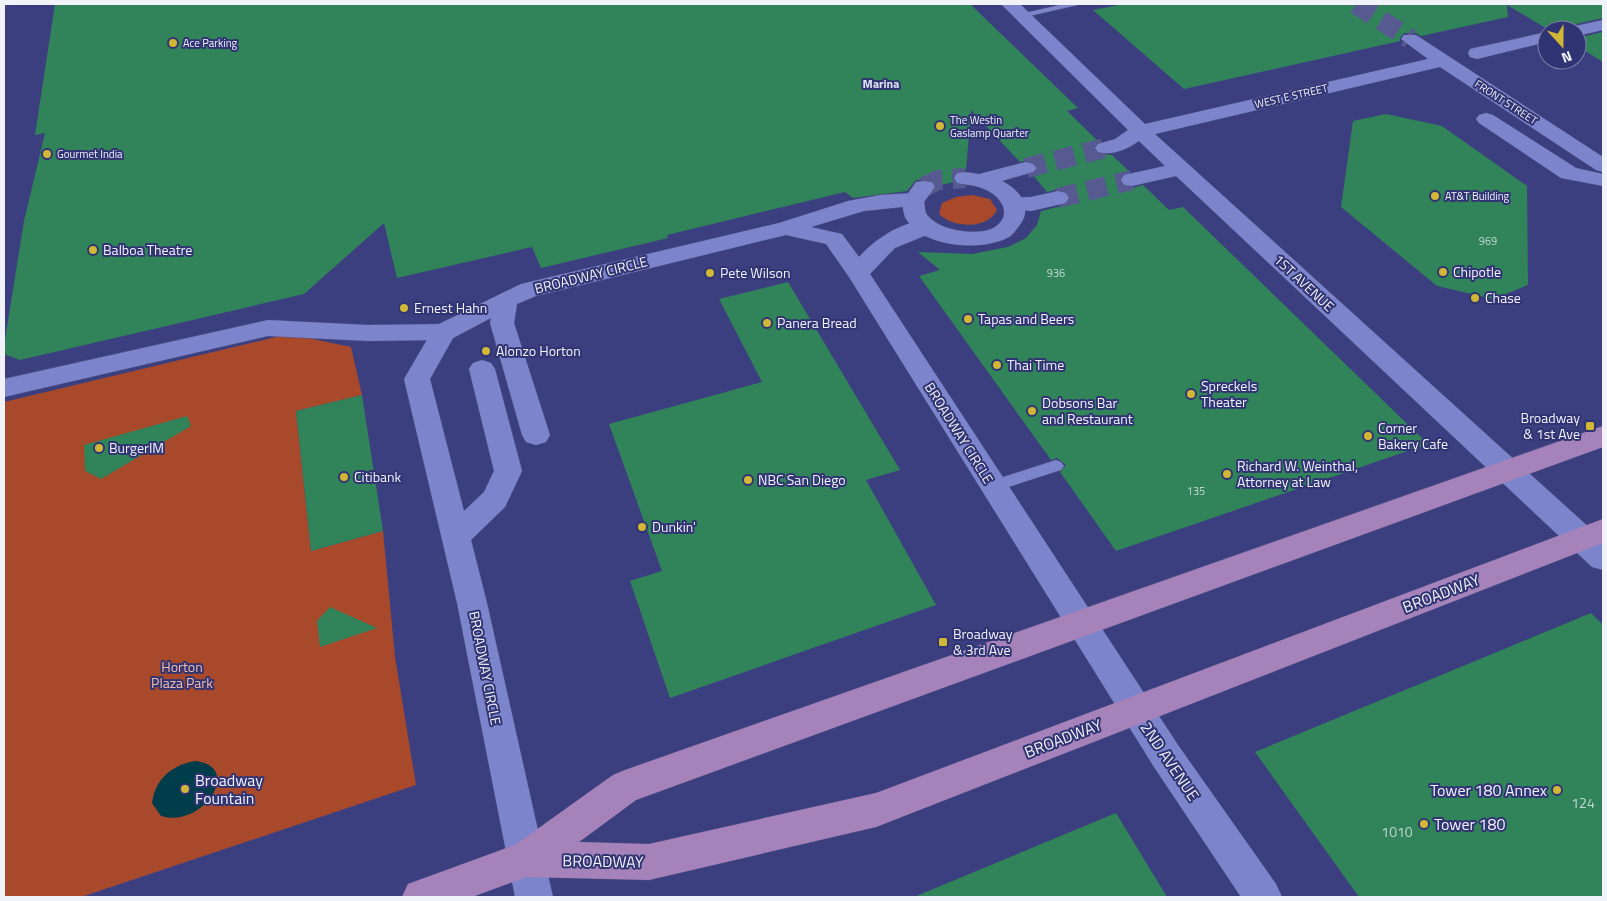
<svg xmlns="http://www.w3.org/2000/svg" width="1607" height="901" viewBox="0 0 1607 901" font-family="'Titillium Web',sans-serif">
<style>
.green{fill:#a9492c}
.water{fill:#003d4a}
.building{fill:#31845a}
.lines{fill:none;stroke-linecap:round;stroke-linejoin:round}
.street-tunnel{stroke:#565a91;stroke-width:20;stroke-dasharray:20 10;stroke-linecap:butt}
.secondary-tunnel{stroke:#565a91;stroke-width:20;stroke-dasharray:20 10;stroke-linecap:butt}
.lane-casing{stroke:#505183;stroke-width:1}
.street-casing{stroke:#505183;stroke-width:1}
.secondary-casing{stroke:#505183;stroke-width:1}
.primary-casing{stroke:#505183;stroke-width:1}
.lane{fill:#7c85cb;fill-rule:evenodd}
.street{fill:#7c85cb;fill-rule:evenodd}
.secondary{fill:#7c85cb;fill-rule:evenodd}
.primary{fill:#a583ba;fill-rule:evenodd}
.poi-dot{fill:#d1b736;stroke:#313473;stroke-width:2}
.labels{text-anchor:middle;stroke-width:4;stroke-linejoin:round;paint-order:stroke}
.far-poi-label{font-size:11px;fill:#f1f2fa;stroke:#313473;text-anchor:start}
.far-street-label{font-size:11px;fill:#f1f2fa;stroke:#313473}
.number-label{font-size:11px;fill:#c1d6d2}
.far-neighbourhood-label{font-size:12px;font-weight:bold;fill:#dfe2f2;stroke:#313473}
.poi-label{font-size:14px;fill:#f1f2fa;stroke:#313473;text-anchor:start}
.street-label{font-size:14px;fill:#f1f2fa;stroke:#313473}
.park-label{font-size:14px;fill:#f6bcaa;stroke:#313473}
.near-number-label{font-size:14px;fill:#c1d6d2}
.near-street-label{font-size:16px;fill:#f1f2fa;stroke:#313473}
.near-poi-label{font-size:16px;fill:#f1f2fa;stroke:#313473;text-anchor:start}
</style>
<rect width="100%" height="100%" fill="#3b3f7f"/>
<path class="green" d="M972 195 990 199 997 210C987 230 953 228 939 214L942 203 956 197Z
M289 334 351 347 362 395 296 411 311 551 383 531 395 657 416 785 81 897H4V402Z"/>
<path class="water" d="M195 761C244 766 203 829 161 816L152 803C155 779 172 765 195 761Z"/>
<path class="building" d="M55 4H970L1078 108 1067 111 1099 142 1093 148 1096 153 1112 155 1130 172 1124 173 1119 179 1122 186 1132 188 1143 185 1169 210 1183 207 1428 444 1116 551 1060 472 1066 465 1057 458 1051 460 919 276 940 270 918 252 972 254 1008 247 1026 238 1037 225 1041 211 1066 205 1071 199 1066 191 1058 189 1047 192 1032 174 1038 167 1027 160 1020 162 971 110 966 170 955 172 952 177 954 182 937 186 932 180H916L907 191 853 198 845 192 667 235 668 238 541 268 532 247 397 278 384 223 304 294 20 360 4 354V346L24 221 45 133 35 135Z
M1124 4H1603V18L1571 25 1567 30H1549L1507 5 1508 17 1421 36 1416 33H1404L1400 38V41L1184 89 1093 10Z
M1603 32V62L1577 46V38Z
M1386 114 1442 126 1527 186 1528 285 1493 299 1437 286 1341 207 1353 121Z
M788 282 900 470 866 480 936 605 670 698 630 581 662 571 609 424 762 382 719 299Z
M362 395 383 531 311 551 296 411Z
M187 416 191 426 101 479 85 471 84 445Z
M330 607 377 628 320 647 317 621Z
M1591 613 1603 625V897H1359L1255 752Z
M1116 813 1167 897H914Z"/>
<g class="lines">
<path class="street-tunnel" d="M1026 168 1105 148
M924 187 938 180 965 178"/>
<path class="secondary-tunnel" d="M1356 4 1410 39
M1058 198 1132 180"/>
<defs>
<path id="lane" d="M1064 4H1082L1021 18 1016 15Z
M1056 460 1061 462 1064 466 1061 470 993 492 988 490 985 486 988 482Z"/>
<path id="street" d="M1603 20V30L1577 36V30H1569L1571 27Z
M1547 32V42L1477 59 1470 57 1468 53 1470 49Z
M1026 162 1033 164 1037 168 1033 172 1002 181C1020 190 1034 208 1019 226 1016 230 1013 235 1009 237 982 252 921 248 905 217 903 212 903 206 902 202L916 182 924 181 932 182 935 187 924 202C925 205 925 211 926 213 936 231 979 237 995 227 1014 214 1000 195 984 189 976 185 966 185 957 183L954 178 957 173 965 172 979 174Z
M268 320 368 325 444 324 453 326 456 332 453 338 444 340 368 341 268 336 4 397V379Z"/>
<path id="secondary" d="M1001 4H1020L1145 124 1428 59 1401 39 1404 35H1416L1603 157V172L1596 170 1440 67 1155 134 1603 540V570L1592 567 1176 176 1132 186 1124 185 1121 180 1124 175 1165 166 1139 141C1128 149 1112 156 1098 152L1095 148 1098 144 1115 139 1128 130Z
M1486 113 1493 115 1576 168 1603 174V186L1561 178 1479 123 1476 119 1479 115Z
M1058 191 1066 193 1069 198 1066 203 1031 211 1006 208 1003 203 1006 198 1031 197Z
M913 193 921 195 924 200 921 205 864 211 811 227 842 234 859 257C875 239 908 216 934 222L937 227 934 232 895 248 870 274 1178 745 1276 884 1282 897H1241L1154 767 849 277 826 244 786 235 536 296 517 304 514 323 550 435 546 442 536 445 526 442 522 435 490 323 491 318 453 338 430 379 464 511 484 492 494 471 469 369 473 363 482 360 491 363 495 369 522 471 505 507 471 540 487 603 553 897H515L457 603 404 379 435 326 521 284 779 223 848 201 880 195Z"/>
<path id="primary" d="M1603 426V447L636 800 579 842 649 844 876 793 1603 519V543L876 827 649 880 526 877 472 897H402L408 884 515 845 613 775 625 770Z"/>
</defs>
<use href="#lane" class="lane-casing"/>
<use href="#street" class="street-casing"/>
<use href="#secondary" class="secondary-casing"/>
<use href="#primary" class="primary-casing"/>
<use href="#lane" class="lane"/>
<use href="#street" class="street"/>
<use href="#secondary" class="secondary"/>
<use href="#primary" class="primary"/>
</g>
<g class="poi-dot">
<circle cx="173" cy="43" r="5"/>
<circle cx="940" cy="126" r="5"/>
<circle cx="47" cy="154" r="5"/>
<circle cx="1435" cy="196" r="5"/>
<circle cx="93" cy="250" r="5"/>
<circle cx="1443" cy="272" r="5"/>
<circle cx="710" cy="273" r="5"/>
<circle cx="1475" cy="298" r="5"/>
<circle cx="404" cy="308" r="5"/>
<circle cx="968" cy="319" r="5"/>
<circle cx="767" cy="323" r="5"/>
<circle cx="486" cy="351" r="5"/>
<circle cx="997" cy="365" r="5"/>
<circle cx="1191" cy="394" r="5"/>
<circle cx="1032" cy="411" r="5"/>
<rect x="1585" y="421" width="10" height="10" rx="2.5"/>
<circle cx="1368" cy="436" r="5"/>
<circle cx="99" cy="448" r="5"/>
<circle cx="1227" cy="474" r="5"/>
<circle cx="344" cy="477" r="5"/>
<circle cx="748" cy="480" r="5"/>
<circle cx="642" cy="527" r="5"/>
<rect x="938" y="637" width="10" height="10" rx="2.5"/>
<circle cx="185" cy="789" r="5"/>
<circle cx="1557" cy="790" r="5"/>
<circle cx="1424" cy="824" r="5"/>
</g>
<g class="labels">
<g class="far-poi-label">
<text x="183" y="47">Ace Parking</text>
<text x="950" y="124">The Westin<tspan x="950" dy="13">Gaslamp Quarter</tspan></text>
<text x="57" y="158">Gourmet India</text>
<text x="1445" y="200">AT&amp;T Building</text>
</g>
<g class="far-street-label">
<text transform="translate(1291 96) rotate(-13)" y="4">WEST E STREET</text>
<text transform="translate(1506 102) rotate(33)" y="4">FRONT STREET</text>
</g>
<g class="number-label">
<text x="1488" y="245">969</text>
<text x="1056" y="277">936</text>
<text x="1196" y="495">135</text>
</g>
<g class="far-neighbourhood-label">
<text x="881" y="88">Marina</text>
</g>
<g class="poi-label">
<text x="103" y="255">Balboa Theatre</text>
<text x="1453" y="277">Chipotle</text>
<text x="720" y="278">Pete Wilson</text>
<text x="1485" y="303">Chase</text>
<text x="414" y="313">Ernest Hahn</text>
<text x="978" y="324">Tapas and Beers</text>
<text x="777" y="328">Panera Bread</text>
<text x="496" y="356">Alonzo Horton</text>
<text x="1007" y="370">Thai Time</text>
<text x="1201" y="391">Spreckels<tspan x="1201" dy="16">Theater</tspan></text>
<text x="1042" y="408">Dobsons Bar<tspan x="1042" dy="16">and Restaurant</tspan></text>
<text x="1580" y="423" text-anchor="end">Broadway<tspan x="1580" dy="16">&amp; 1st Ave</tspan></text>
<text x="1378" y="433">Corner<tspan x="1378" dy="16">Bakery Cafe</tspan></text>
<text x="109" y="453">BurgerIM</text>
<text x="1237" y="471">Richard W. Weinthal,<tspan x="1237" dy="16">Attorney at Law</tspan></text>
<text x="354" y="482">Citibank</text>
<text x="758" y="485">NBC San Diego</text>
<text x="652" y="532">Dunkin'</text>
<text x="953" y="639">Broadway<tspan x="953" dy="16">&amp; 3rd Ave</tspan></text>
</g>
<g class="street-label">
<text transform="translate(591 275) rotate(-14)" y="5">BROADWAY CIRCLE</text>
<text transform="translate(1304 283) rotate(43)" y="5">1ST AVENUE</text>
<text transform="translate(959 433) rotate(58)" y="5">BROADWAY CIRCLE</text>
<text transform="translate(485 668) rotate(79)" y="5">BROADWAY CIRCLE</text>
</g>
<g class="park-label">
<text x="182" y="672">Horton<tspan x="182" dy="16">Plaza Park</tspan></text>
</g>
<g class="near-number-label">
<text x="1583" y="808">124</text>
<text x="1397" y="837">1010</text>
</g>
<g class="near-street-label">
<text transform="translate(1441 593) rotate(-21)" y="6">BROADWAY</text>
<text transform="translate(1063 738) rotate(-21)" y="6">BROADWAY</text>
<text transform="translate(1170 761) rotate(56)" y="6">2ND AVENUE</text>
<text transform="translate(603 861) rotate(1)" y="6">BROADWAY</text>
</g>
<g class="near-poi-label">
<text x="195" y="786">Broadway<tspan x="195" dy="18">Fountain</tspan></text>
<text x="1547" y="796" text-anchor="end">Tower 180 Annex</text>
<text x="1434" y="830">Tower 180</text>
</g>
</g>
<rect width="1607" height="901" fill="none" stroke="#f1f2fa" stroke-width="10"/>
<g transform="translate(1562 45) rotate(159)"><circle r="24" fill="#313473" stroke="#7e80a9"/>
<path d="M0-4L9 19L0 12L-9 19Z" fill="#d1b736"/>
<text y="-8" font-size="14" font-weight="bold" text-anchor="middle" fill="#f1f2fa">N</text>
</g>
</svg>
